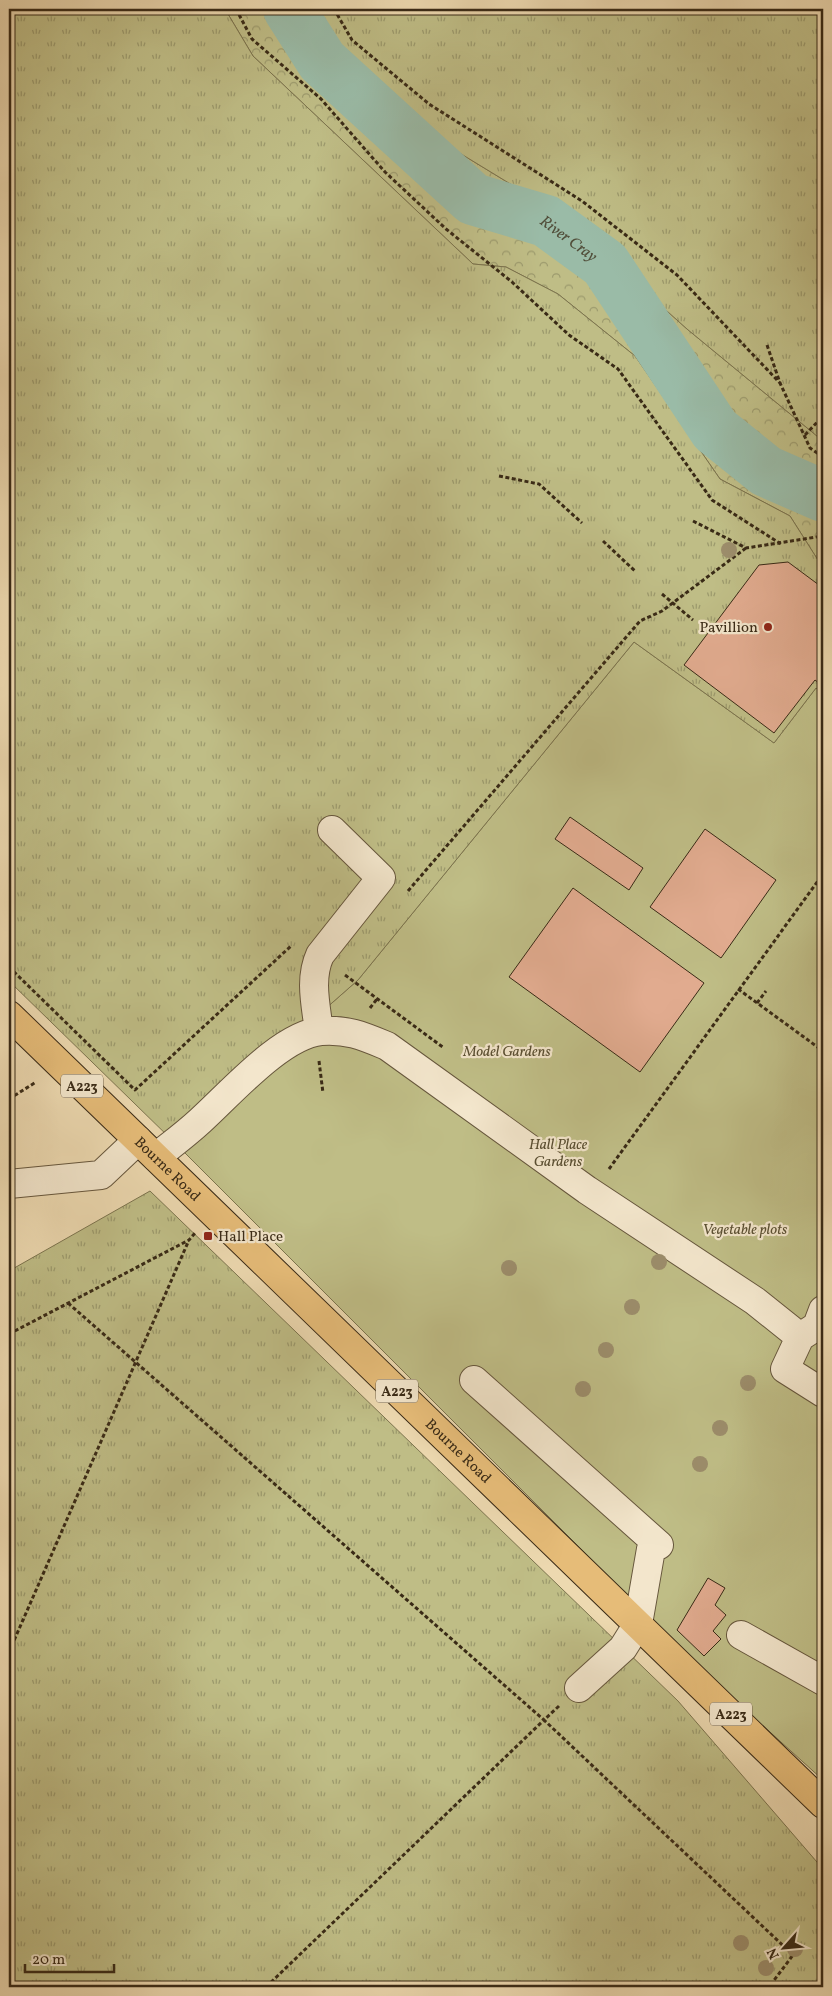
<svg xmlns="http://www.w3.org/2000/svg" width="832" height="1996" viewBox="0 0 832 1996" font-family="Vollkorn,serif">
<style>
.green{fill:#bfbd86;stroke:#7c744e}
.forest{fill:url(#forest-crowns);stroke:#7c744e}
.park{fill:url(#park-tufts);stroke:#7c744e}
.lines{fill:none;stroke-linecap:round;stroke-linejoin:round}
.river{stroke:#9abba7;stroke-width:52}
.building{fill:#e1ab8f;stroke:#392a16}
.minor-casing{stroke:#66563c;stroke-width:30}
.major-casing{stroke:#392a16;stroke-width:30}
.path{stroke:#392a16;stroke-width:3;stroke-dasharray:4 2.5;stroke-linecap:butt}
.minor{stroke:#f3e6cc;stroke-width:28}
.major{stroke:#e6bc78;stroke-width:28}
.tree{fill:#9c8d6b}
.poi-dot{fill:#8f2418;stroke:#f3e6cc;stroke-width:2}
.labels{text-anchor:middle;stroke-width:4.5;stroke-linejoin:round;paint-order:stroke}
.shield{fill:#f3e6cc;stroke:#71624d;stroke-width:1}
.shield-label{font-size:14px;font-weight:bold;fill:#392a16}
.poi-label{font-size:15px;fill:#392a16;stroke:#f3e6cc;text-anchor:end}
.park-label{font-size:15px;font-style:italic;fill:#5a4f32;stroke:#f3e6cc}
.street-label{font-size:15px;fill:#392a16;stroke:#f3e6cc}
.water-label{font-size:16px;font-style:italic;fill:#514e3a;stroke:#f3e6cc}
</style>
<defs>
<pattern id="forest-crowns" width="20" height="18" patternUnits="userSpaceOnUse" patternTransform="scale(1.25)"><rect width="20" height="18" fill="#bfbd86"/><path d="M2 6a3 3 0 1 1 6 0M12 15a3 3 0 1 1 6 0" fill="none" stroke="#9c9a6d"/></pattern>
<pattern id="park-tufts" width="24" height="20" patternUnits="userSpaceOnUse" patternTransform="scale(1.25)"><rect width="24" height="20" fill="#bfbd86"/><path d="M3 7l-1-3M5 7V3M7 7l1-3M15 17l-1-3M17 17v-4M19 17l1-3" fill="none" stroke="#9c9a6d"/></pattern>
</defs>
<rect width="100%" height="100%" fill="#edd9b0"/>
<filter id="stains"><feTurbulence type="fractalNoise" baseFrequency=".004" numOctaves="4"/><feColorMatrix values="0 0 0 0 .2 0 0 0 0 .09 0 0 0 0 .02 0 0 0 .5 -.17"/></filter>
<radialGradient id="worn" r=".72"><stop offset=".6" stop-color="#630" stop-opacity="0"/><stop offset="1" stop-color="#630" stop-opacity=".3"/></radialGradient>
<path class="green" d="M634 642 774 743 816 688 823 693V1780L709 1677 174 1142 358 980Z"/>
<path class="forest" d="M225 9H309L314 22 435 138 558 213 687 329 823 441V568L790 516 720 479 635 356 558 294 506 267 473 264 253 56Z"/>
<path class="park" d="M9 9H225L253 56 473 264 506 267 558 294 635 356 720 479 790 516 823 568V693L816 688 774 743 634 642 358 980 174 1142 9 981Z
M309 9H823V441L687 329 558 213 435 138 314 22Z
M150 1191 678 1701 823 1869V1987H9V1271Z"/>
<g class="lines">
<path class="river" id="s1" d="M289 9 322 61 473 199 546 221 605 264 715 430 766 471 823 496"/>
</g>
<path class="building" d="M788 562 823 588V686L815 680 774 733 684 665 759 565Z
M570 817 643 868 629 890 555 839Z
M705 829 776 880 721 958 650 907Z
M573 888 704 983 640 1072 509 977Z
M708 1578 725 1588 715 1605 726 1615 713 1631 721 1639 704 1656 677 1630Z"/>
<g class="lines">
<defs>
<path id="minor" d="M319 1031C316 1006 309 979 320 955L381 878 332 830
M156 1157C171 1145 186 1134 200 1121 230 1094 281 1035 321 1031 347 1029 363 1036 387 1046L587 1190 755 1301 800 1337
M9 1184 101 1175 138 1140
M823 1310 817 1326 800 1337 785 1369 823 1393
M474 1380 659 1545 651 1549 638 1624 623 1648 579 1688
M741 1635 823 1681"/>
<g id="major">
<path id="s2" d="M9 1015 823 1804"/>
</g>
</defs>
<use href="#minor" class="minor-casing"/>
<use href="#major" class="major-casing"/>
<path class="path" d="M236 9 252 39 321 99 385 172 446 229 512 282 569 335 618 369 712 500 781 544
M334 9 352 40 429 104 582 201 677 275 780 383
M767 345 780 383 810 448 823 457
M805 435 823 416
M499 476 539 484 582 523
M693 521 746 548 823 536
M603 541 636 572
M662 594 693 620
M408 891 640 621 662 611 746 548
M9 967 135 1090 291 946
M345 975 444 1048
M738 989 823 1051
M757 1003 766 991
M370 1008 377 999
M319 1061 323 1093
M9 1099 36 1082
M609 1169 823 874
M68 1303 544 1720 266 1987
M9 1334 189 1240 195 1233
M9 1652 189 1240
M559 1706 544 1720 793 1955 769 1987"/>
<use href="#minor" class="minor"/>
<use href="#major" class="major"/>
</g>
<g class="tree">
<circle cx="729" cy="550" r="8"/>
<circle cx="659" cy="1262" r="8"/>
<circle cx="509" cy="1268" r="8"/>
<circle cx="632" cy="1307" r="8"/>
<circle cx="606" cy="1350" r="8"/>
<circle cx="748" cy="1383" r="8"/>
<circle cx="583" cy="1389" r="8"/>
<circle cx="720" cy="1428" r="8"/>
<circle cx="700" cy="1464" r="8"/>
<circle cx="741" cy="1943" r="8"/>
<circle cx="795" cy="1949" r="8"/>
<circle cx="766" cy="1968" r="8"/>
</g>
<g class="poi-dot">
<circle cx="768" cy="627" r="5"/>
<rect x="203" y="1231" width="10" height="10" rx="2.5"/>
</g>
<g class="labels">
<g class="shield">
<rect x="61" y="1074.5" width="42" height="23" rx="4"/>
<rect x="376" y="1379.5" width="42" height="23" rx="4"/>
<rect x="710" y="1702.5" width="42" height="23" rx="4"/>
</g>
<g class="shield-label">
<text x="82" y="1091">A223</text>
<text x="397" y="1396">A223</text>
<text x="731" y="1719">A223</text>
</g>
<g class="poi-label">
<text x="758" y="632">Pavillion</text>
<text x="218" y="1241" text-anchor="start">Hall Place</text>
</g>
<g class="park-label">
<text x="507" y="1056">Model Gardens</text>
<text x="558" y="1149">Hall Place<tspan x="558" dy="17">Gardens</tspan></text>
<text x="745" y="1234">Vegetable plots</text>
</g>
<g class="street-label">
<text dy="5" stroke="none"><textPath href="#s2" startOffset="221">Bourne Road</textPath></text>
<text dy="5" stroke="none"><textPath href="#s2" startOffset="626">Bourne Road</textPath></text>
</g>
<g class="water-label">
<text dy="6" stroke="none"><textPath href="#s1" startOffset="371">River Cray</textPath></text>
</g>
</g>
<rect width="832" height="1996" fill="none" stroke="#edd9b0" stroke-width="30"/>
<rect x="10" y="10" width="812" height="1976" fill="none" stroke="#392a16" stroke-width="2.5"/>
<rect x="15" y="15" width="802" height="1966" fill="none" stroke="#392a16"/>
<g transform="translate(784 1948) rotate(243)" stroke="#f3e6cc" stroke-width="4" paint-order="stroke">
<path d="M0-4L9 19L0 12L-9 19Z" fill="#392a16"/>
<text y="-8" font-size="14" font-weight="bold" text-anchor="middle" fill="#392a16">N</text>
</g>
<path d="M25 1964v8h89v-8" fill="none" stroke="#392a16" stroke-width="2.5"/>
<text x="32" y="1964" font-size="15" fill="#392a16" stroke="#f3e6cc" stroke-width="4" paint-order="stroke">20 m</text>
<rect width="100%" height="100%" filter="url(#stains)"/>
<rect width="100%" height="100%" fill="url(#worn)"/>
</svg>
